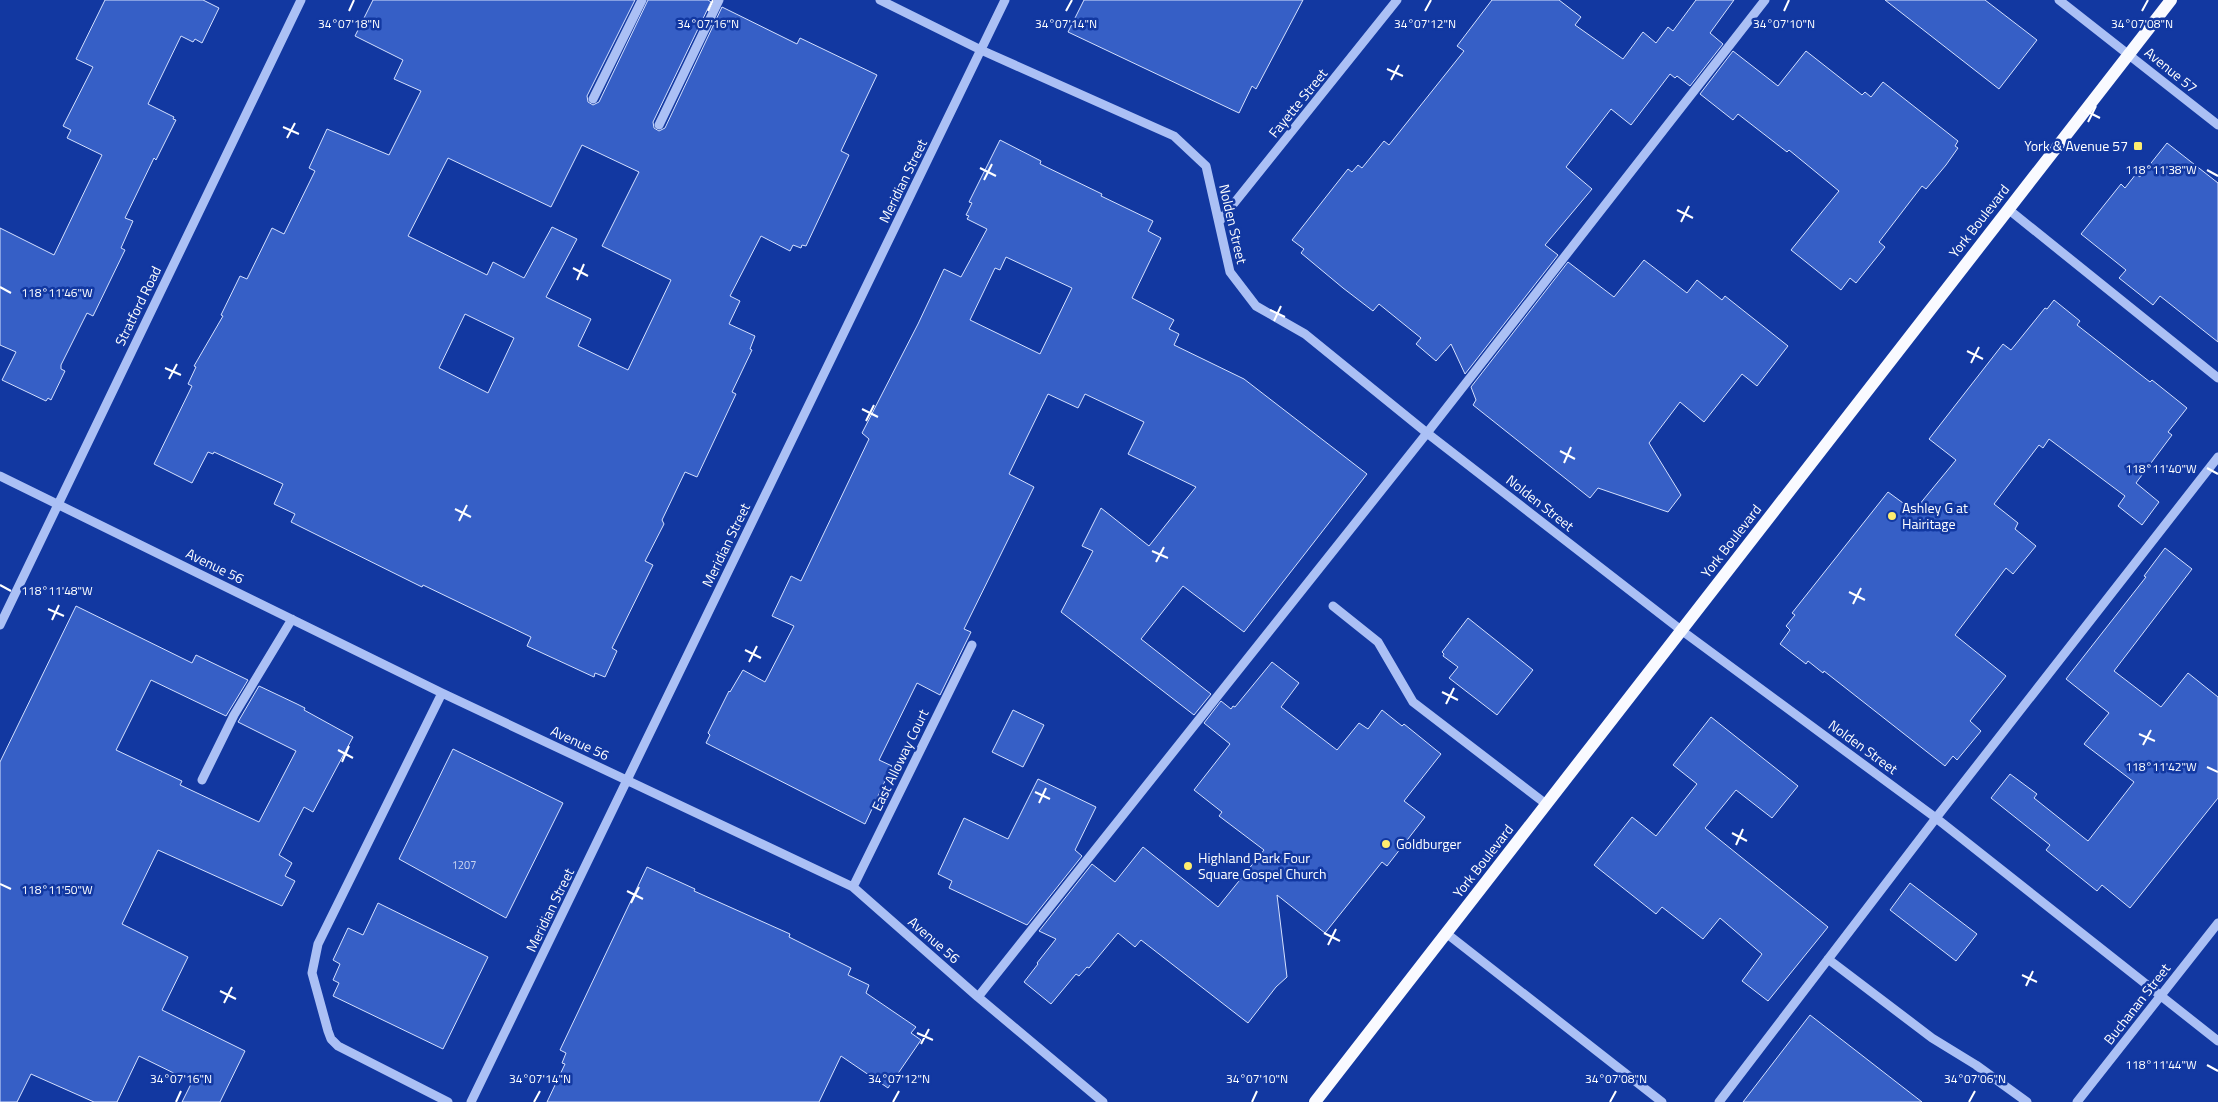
<svg xmlns="http://www.w3.org/2000/svg" width="2218" height="1102" viewBox="0 0 2218 1102" font-family="'Titillium Web',sans-serif">
<style>
.building{fill:#365fc6;stroke:#d4e0fe;fill-rule:evenodd}
.lines{fill:none;stroke-linecap:round;stroke-linejoin:round}
.minor{stroke:#abc0f5;stroke-width:9}
.major{stroke:#f9faff;stroke-width:12}
.ticks{fill:none;stroke:#fff;stroke-width:2}
.poi-dot{fill:#ffed6f;stroke:#1238a1;stroke-width:2}
.labels{text-anchor:middle;stroke-width:5;stroke-linejoin:round;paint-order:stroke}
.number-label{font-size:11px;fill:#cdd7f1}
.street-label{font-size:14px;fill:#fff;stroke:#1238a1}
.poi-label{font-size:14px;fill:#fff;stroke:#1238a1;text-anchor:start}
.ticks-label{font-size:12px;text-anchor:middle;fill:#fff;stroke:#1238a1;stroke-width:5;stroke-linejoin:round;paint-order:stroke}
</style>
<rect width="100%" height="100%" fill="#1238a1"/>
<path class="building" d="M105 0H203L219 8 202 43 195 39 193 42 181 36 148 104 174 117 173 119 176 120 156 160 154 158 125 218 133 221 121 248 125 250 93 316 87 313 61 365V369L65 371 51 400 48 398 46 401 2 380 16 352 0 345V228L54 255 102 155 67 138 71 130 63 126 93 67 76 59Z
M373 0H635L587 96 588 102 593 105 599 102 648 0H708L711 2 653 122 654 128 659 131 665 128 722 7 797 44 800 38 877 75 841 151 849 155 806 246 802 245 801 248 793 245 790 251 761 236 730 296 740 301 729 324 755 336 750 349 752 350 732 392 736 394 697 477 685 472 662 520 664 524 645 561 653 565 612 648 617 651 605 677 595 673 594 677 527 646 531 637 423 585 422 587 291 522 295 514 274 504 283 484 214 452 213 454 208 452 192 483 154 464 192 386 188 384 196 367 194 366 223 316 221 315 240 276 247 279 272 228 284 234 315 171 309 168 327 129 389 155 421 91 394 79 403 60 355 36ZM582 145 639 172 602 246 671 280 628 370 578 346 591 319 546 297 577 239 552 227 524 278 493 262 487 275 408 236 448 158 551 207ZM465 314 514 338 488 393 439 368Z
M1084 0H1303L1256 89 1252 86 1239 113 1068 32Z
M1492 0H1559L1581 17 1575 25 1623 59 1643 32 1656 43 1668 27 1673 31 1696 0H1734L1710 33 1723 44 1690 86 1677 76 1675 78 1670 74 1631 125 1611 109 1566 167 1592 189 1545 245 1558 255 1465 374 1451 344 1436 361 1416 344 1421 338 1379 304 1373 311 1343 288 1301 253 1304 249 1292 240 1348 169 1352 172 1358 165 1362 168 1384 141 1389 145 1464 51 1457 46Z
M1885 0H1985L2037 40 1999 89Z
M1733 51 1778 86 1806 51 1862 95 1865 92 1871 97 1883 82 1958 141 1955 146 1958 148 1946 165 1926 189 1922 186 1879 242 1885 247 1856 283 1850 278 1841 290 1791 250 1839 191 1789 150 1787 152 1738 114 1733 120 1700 94Z
M1000 140 1041 161 1040 164 1102 194 1101 196 1153 221 1148 231 1161 238 1132 298 1174 320 1169 329 1179 334 1174 345 1244 379 1367 474 1244 632 1183 586 1141 639 1211 694 1194 715 1061 612 1093 551 1082 546 1101 508 1149 546 1196 487 1128 454 1144 422 1085 394 1078 408 1048 394 1009 474 1034 487 964 629 971 632 940 695 917 683 879 760 892 766 865 824 706 743 710 735 708 733 729 691 730 692 743 670 765 682 794 626 772 616 791 576 801 581 869 439 862 433 918 324 944 269 961 277 987 229 967 219 969 216 966 215 972 203 969 202ZM1006 257 1072 288 1040 354 970 320 995 268 1000 270Z
M2167 143 2218 183V342L2160 296 2153 305 2119 278 2126 270 2081 234 2121 184 2125 188 2136 174 2140 177Z
M1644 260 1687 293 1697 280 1722 300 1725 296 1788 346 1757 386 1742 374 1704 422 1680 402 1649 443 1681 495 1668 512 1598 488 1590 498 1473 405 1476 400 1471 387 1568 262 1614 297Z
M2054 300 2080 321 2077 325 2150 382 2152 380 2187 408 2168 432 2172 435 2136 483 2159 502 2142 525 2118 506 2125 496 2049 439 2043 448 2039 445 1994 504 2018 523 2015 529 2036 546 2013 574 2006 568 1955 635 2006 676 1970 721 1981 731 1957 760 1953 756 1945 766 1824 671 1823 673 1808 661 1806 664 1780 644 1790 630 1786 626 1795 615 1792 613 1888 492 1914 511 1956 460 1929 439 2003 344 2011 350 2045 308 2047 309Z
M2165 548 2192 569 2114 671 2161 707 2188 673 2218 697V798L2130 908 2102 885 2097 891 2046 850 2050 845 1991 798 2010 774 2037 794 2034 798 2088 841 2134 782 2084 744 2109 713 2066 679 2146 577 2144 576Z
M76 606 192 663 196 655 248 680 226 716 151 680 116 750 182 781 180 785 259 822 296 751 238 722 259 686 297 704 305 708 304 710 353 737 313 812 304 807 279 855 292 863 285 876 295 881 282 906 158 850 122 924 188 957 162 1010 245 1051 220 1102H182L192 1082 139 1056 117 1102H94L31 1074 17 1102H0V762Z
M1468 618 1533 670 1497 715 1449 678 1458 667 1443 656 1444 654 1442 652Z
M1272 662 1299 683 1281 707 1337 750 1359 723 1368 729 1382 710 1402 726 1404 724 1441 754 1404 801 1425 817 1387 866 1382 862 1325 933 1277 895 1287 977 1276 987 1248 1023 1141 940 1135 947 1118 933 1089 968 1087 967 1079 976 1076 974 1051 1004 1024 982 1038 964 1037 963 1056 939 1039 931 1092 864 1115 882 1143 847 1218 907 1264 850 1219 816 1222 812 1194 790 1230 744 1204 723 1221 701 1231 709 1233 706 1235 707Z
M1013 710 1044 725 1023 767 992 752Z
M1711 717 1798 786 1772 818 1736 790 1705 828 1828 927 1768 1001 1742 981 1762 954 1720 918 1703 939 1662 907 1656 914 1594 865 1632 817 1656 836 1697 784 1673 765Z
M453 749 563 803 506 918 399 859Z
M1038 779 1096 807 1075 850 1082 856 1027 925 949 888 952 881 938 874 964 818 1008 839Z
M647 867 695 889 694 891 790 934 789 937 851 968 848 975 869 985 866 993 916 1027 911 1033 921 1040 888 1088 841 1056 819 1102H547L565 1064 562 1063 566 1053 560 1050Z
M1910 883 1977 934 1956 961 1890 910Z
M378 903 488 957 443 1049 333 996 339 983 333 980 340 964 333 960 348 928 363 935Z
M1810 1015 1922 1102H1743Z"/>
<g class="lines">
<path class="minor" d="M880 0 981 50 1174 136 1206 166 1230 272 1256 306 1305 334 1427 433 1681 630 1936 818 2218 1041
M2059 0 2218 125
M593 99 642 0
M659 125 719 0
M2008 209 2218 378
M1219 222 1397 0
M0 476 442 693 853 887 978 997 1103 1102
M1333 606 1378 642 1413 702 1546 804
M0 625 301 0
M442 693 318 944 312 973 328 1031 331 1039 338 1046 448 1102
M202 780 234 715 292 619
M853 887 972 645
M1446 933 1662 1102
M1828 959 1932 1038 1976 1065 2027 1102
M978 997 1427 433 1765 0
M471 1102 1005 0
M1719 1102 1936 818 2218 457
M2077 1102 2218 923"/>
<path class="major" d="M1315 1102 2171 0"/>
</g>
<path class="ticks" d="M349 11 354 0M708 11 713 0M1066 11 1072 0M1425 11 1431 0M1784 11 1789 0M2142 11 2148 0M1387 69 1403 76M1391 80 1399 65M2084 110 2100 118M2088 122 2096 106M283 127 299 134M287 138 295 123M980 168 996 176M2207 170 2218 176M984 180 992 164M1677 210 1693 218M1681 222 1689 206M573 268 588 276M577 280 584 264M0 287 11 293M1270 310 1285 317M1274 321 1281 306M1967 351 1983 359M1971 363 1979 347M165 368 181 375M169 379 177 364M862 409 878 417M866 421 874 405M1560 451 1575 459M1564 463 1571 447M2207 468 2218 474M455 509 471 517M459 521 467 505M1152 551 1168 558M1156 562 1164 547M0 585 11 591M1849 592 1865 600M1853 604 1861 588M48 609 64 616M52 620 59 605M745 650 761 658M749 662 757 646M1442 692 1458 700M1446 704 1454 688M2139 734 2155 741M2143 745 2151 730M338 750 353 758M342 762 349 746M2207 767 2218 772M1035 792 1050 799M1039 803 1046 788M1732 833 1747 841M1736 845 1743 829M0 884 11 889M627 891 643 899M631 903 639 887M1324 933 1340 941M1328 945 1336 929M2022 975 2037 982M2026 986 2033 971M220 991 236 999M224 1003 232 987M917 1033 933 1040M921 1044 929 1029M2207 1065 2218 1071M176 1102 181 1091M534 1102 540 1091M893 1102 899 1091M1252 1102 1257 1091M1610 1102 1616 1091M1969 1102 1975 1091"/>
<g class="poi-dot">
<rect x="2133" y="141" width="10" height="10" rx="2.5"/>
<circle cx="1892" cy="516" r="5"/>
<circle cx="1386" cy="844" r="5"/>
<circle cx="1188" cy="866" r="5"/>
</g>
<g class="labels">
<g class="number-label">
<text x="464" y="869">1207</text>
</g>
<g class="street-label">
<text transform="translate(2171 70) rotate(39)" y="5">Avenue 57</text>
<text transform="translate(1298 103) rotate(-51)" y="5">Fayette Street</text>
<text transform="translate(903 181) rotate(-64)" y="5">Meridian Street</text>
<text transform="translate(1979 221) rotate(-52)" y="5">York Boulevard</text>
<text transform="translate(1233 224) rotate(77)" y="5">Nolden Street</text>
<text transform="translate(138 306) rotate(-64)" y="5">Stratford Road</text>
<text transform="translate(1540 503) rotate(38)" y="5">Nolden Street</text>
<text transform="translate(1731 541) rotate(-52)" y="5">York Boulevard</text>
<text transform="translate(726 545) rotate(-64)" y="5">Meridian Street</text>
<text transform="translate(215 566) rotate(26)" y="5">Avenue 56</text>
<text transform="translate(580 743) rotate(25)" y="5">Avenue 56</text>
<text transform="translate(1863 747) rotate(36)" y="5">Nolden Street</text>
<text transform="translate(900 760) rotate(-64)" y="5">East Alloway Court</text>
<text transform="translate(1483 861) rotate(-52)" y="5">York Boulevard</text>
<text transform="translate(550 910) rotate(-64)" y="5">Meridian Street</text>
<text transform="translate(934 940) rotate(41)" y="5">Avenue 56</text>
<text transform="translate(2137 1004) rotate(-52)" y="5">Buchanan Street</text>
</g>
<g class="poi-label">
<text x="2128" y="151" text-anchor="end">York &amp; Avenue 57</text>
<text x="1902" y="513">Ashley G at<tspan x="1902" dy="16">Hairitage</tspan></text>
<text x="1396" y="849">Goldburger</text>
<text x="1198" y="863">Highland Park Four<tspan x="1198" dy="16">Square Gospel Church</tspan></text>
</g>
</g>
<g class="ticks-label">
<text x="349" y="28">34°07'18"N</text>
<text x="708" y="28">34°07'16"N</text>
<text x="1066" y="28">34°07'14"N</text>
<text x="1425" y="28">34°07'12"N</text>
<text x="1784" y="28">34°07'10"N</text>
<text x="2142" y="28">34°07'08"N</text>
<text x="2161" y="174">118°11'38"W</text>
<text x="57" y="297">118°11'46"W</text>
<text x="2161" y="473">118°11'40"W</text>
<text x="57" y="595">118°11'48"W</text>
<text x="2161" y="771">118°11'42"W</text>
<text x="57" y="894">118°11'50"W</text>
<text x="2161" y="1069">118°11'44"W</text>
<text x="181" y="1083">34°07'16"N</text>
<text x="540" y="1083">34°07'14"N</text>
<text x="899" y="1083">34°07'12"N</text>
<text x="1257" y="1083">34°07'10"N</text>
<text x="1616" y="1083">34°07'08"N</text>
<text x="1975" y="1083">34°07'06"N</text>
</g>
</svg>
